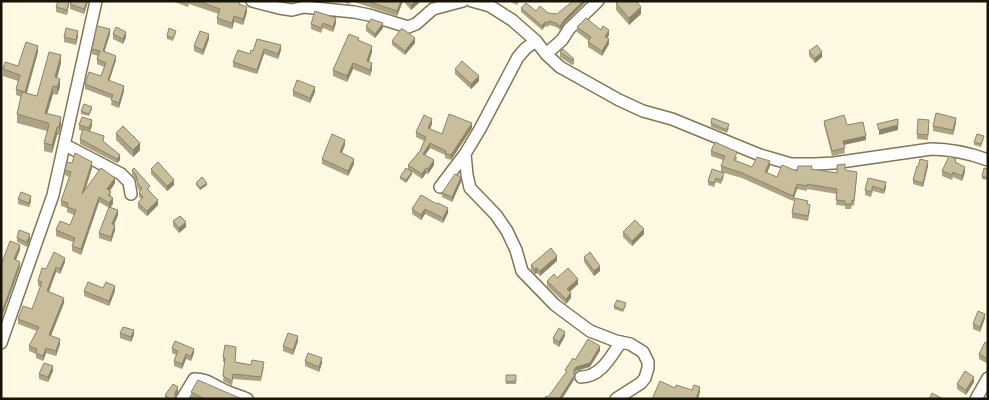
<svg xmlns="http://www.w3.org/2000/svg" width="989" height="400" viewBox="0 0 989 400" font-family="Rubik,sans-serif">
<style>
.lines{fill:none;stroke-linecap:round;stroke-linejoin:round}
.minor-casing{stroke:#807756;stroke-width:14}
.minor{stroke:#fff;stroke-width:11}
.wall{fill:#aca385}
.shaded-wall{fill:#8c856c}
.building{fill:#c8be9b;stroke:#8c856c}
</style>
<rect width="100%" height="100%" fill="#fff9e3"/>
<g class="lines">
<defs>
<path id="minor" d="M252 1 279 8 292 10 304 7 354 12 369 15 408 27 416 24 433 9 463 1
M472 1 490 6 512 20 536 41 546 54 560 67 619 100 643 111 672 119 760 155 791 164H815L834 163 931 149C952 149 969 153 988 160
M546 54 562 40 569 29 598 1
M65 145 121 174 129 182 131 194
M465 154 467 175 470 188 496 215 507 231 516 250 522 271 555 305 590 331 616 341 630 344 643 352 648 362V368L645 378 641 383 616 399
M440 187 465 154 480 129 518 57 526 48 536 41
M1 343 53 195 96 1
M581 377C601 377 611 356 621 342
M182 399 194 379C206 379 210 383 220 388 228 393 238 395 247 399
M976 399 988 378"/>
</defs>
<use href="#minor" class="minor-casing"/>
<use href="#minor" class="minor"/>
</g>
<path class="wall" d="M69 1 67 15 56 12V7Z
M88 1 84 14 70 9V4Z
M172 1H240V4L247 12 243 25 234 22 232 29 217 24V18L219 14 189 4 188 7Z
M340 1H419V3L411 10 403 1 397 16 351 1 349 4Z
M509 1H519L517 5Z
M616 3 641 14 629 25 616 10Z
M521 8 548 13 564 24 560 30 556 27 549 25 548 27 545 26 542 30 521 12Z
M336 23 333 32 323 28 321 33 311 29V24Z
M366 26 383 28 375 38 366 31Z
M577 27 601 30 609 35 607 38 609 44 602 56 588 47V42L589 41 577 32Z
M176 33 173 41 167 39V36Z
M110 34 104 52 116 60 109 81 124 91 119 108 111 105 112 99 85 89V84L101 76 104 67 97 64V59L98 56 92 54V49Z
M113 34 126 37 123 44 113 39Z
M78 36 76 45 64 42V37Z
M209 39 203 55 194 51V46Z
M257 39 281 50 278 59 264 54 257 74 233 67V62L250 54 253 51Z
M359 41 372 52 369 62 372 69 370 76 353 69 347 82 333 76V70Z
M392 41 415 43 405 55 392 45Z
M809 51 822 57 815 63 809 56Z
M38 52 27 93 37 96 61 63 57 78 60 87 57 95 53 94 47 113 61 125 59 135H57L52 153 44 151V143L47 131 17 123V114L21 97 16 95V89L18 81 3 76V69L18 66Z
M560 52 574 59V64L572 65 560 57Z
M455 69 479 81 471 89 455 74Z
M293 91 315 92 310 103 293 96Z
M92 109 89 116 81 114V111Z
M824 121 847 125 866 140 844 145 845 153 832 156 824 125Z
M711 123 729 128 727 133 711 127Z
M956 123 953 135 933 131V126Z
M432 124 430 129 442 134 472 128 451 160 445 158V155L430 148 425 155 434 165 428 174 426 173 422 179 412 172V174L406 183 400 179V177L408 169V165L420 151 424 141 416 137V132Z
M79 125H92L90 131 104 142 120 160 117 163 80 144V139L83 131 79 130Z
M929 125 928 140 917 139V134Z
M116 133 140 150 133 157 116 140Z
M984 138 981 147 974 145V142Z
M345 145 342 153 354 164 348 176 322 164V159Z
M711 151 737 157 736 161 752 167 770 166 767 173 777 177 797 171 812 169 837 173 845 170 857 177 854 206 852 205 851 209H845V206L836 205 837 194 807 189V191L797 189 793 201 742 178 721 172V166L723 160 711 156Z
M956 163 965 172 962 181 953 177 952 180 942 176V171Z
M928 166 923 187 913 184V180L918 167Z
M92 168 85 190 115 183 110 191 113 204 110 207 118 215 114 225 115 230 111 242 99 238V233L109 208 99 202 81 255 72 251V246L73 242 56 236V230L70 225 74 215 67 212V208L61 206V201L69 177 65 175V170Z
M151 169 174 185 167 191 151 174Z
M712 169 724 177 721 184 716 182 714 187 708 185V181Z
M988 169V180L982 179V176Z
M132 170 150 191V192L158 205 147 216 138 208V203L141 199 139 197V192L140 191 138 189 136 180 132 175Z
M868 178 886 187 884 194 873 191 871 197 865 195V190Z
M461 182 452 202 442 197V193Z
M196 183 207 185 200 190 196 185Z
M421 195 448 213 443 223 425 214 421 220 412 214V209Z
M18 199 31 201 29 207 18 204Z
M810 210 808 221 792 218V213Z
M173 221 186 227 179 233 173 226Z
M623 232 644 234 632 246 623 237Z
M17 238 30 239 27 247 17 242Z
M584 257 600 271 594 276 584 262Z
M557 261 540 276 537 273 535 274 531 270V265Z
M65 262 60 274 56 272 49 292 64 303 51 336 60 344 56 356 46 353 43 361 36 358V354L29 351V346L37 331 18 324V319L32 309 41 287 38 286V281L46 269Z
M557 278 578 284 570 292 571 298 566 304 547 286V281Z
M103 288 115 291 109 306 84 296V291Z
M614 306H626L623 312 614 309Z
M985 318 980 332 973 329V324Z
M120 333 134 335 131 342 120 338Z
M565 336 559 347 553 343V338Z
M298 341 293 355 283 351V346Z
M988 344V364L979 359V354Z
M172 348 194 353 191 361 186 359 182 369 174 366V361L176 355 172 353Z
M236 352 235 362 264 367 261 381 233 379 232 386 223 381 225 362H223V357Z
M305 361 322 363 319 372 305 366Z
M53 371 48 382 39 379V374Z
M506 375H516V384H506Z
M974 382 966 395 957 389V384Z
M178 392 175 399H165V395Z
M191 392 242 399H192L191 398Z"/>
<path class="shaded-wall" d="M69 1V4L67 15V10Z
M87 1H88V2L84 14V9Z
M401 1H403L397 16V11Z
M415 1H419V3L411 10V5Z
M583 1H587L564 24 560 30V26L564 20Z
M247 7V12L243 25V19Z
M641 7V14L629 25V18Z
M234 16V22L232 29V23Z
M336 18V23L333 32V27Z
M545 22V26L542 30V26Z
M383 23V28L375 38V34Z
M110 29V34L103 56V51Z
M609 30V35L605 42V37Z
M78 31V36L76 45V40Z
M126 32V37L123 44V39Z
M209 34V39L203 55V50Z
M415 38V43L405 55V51Z
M609 39V44L602 56V51Z
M281 45V50L278 59V54Z
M38 46V52L25 98V92Z
M372 46V52L367 67V61Z
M264 49V54L257 74V70Z
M822 52V57L815 63V58Z
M61 55V63L55 86V77Z
M116 56V60L108 85V80Z
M353 63V69L347 82V76Z
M372 63V69L370 76V70Z
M479 76V81L471 89V84Z
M60 79V87L57 95V87Z
M53 86V94L45 121V113Z
M124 86V91L119 108V103Z
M315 87V92L310 103V98Z
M61 117V125L59 135V127Z
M956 118V123L953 135V130Z
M432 119V124L428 133V128Z
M898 119V130L879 135V130Z
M92 120V125L89 133V128Z
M472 123V128L451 160V155Z
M57 127V135L52 153V145Z
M866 136V140L843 145V141Z
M345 140V145L340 157V152Z
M140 143V150L133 157V150Z
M430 143V148L423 158V154Z
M120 155V160L117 163V159Z
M354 159V164L348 176V171Z
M434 160V165L428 174V169Z
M770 161V166L765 177V172Z
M928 161V166L923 187V183Z
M92 162V168L82 200V194Z
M965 167V172L962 181V176Z
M426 168V173L422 179V174Z
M412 172V174L406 183V180Z
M461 177V182L452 202V197Z
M115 178V183L107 195V189Z
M174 180V185L167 191V186Z
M886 182V187L884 194V190Z
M207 183V185L200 190V188Z
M797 184V189L793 201V196Z
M31 196V201L29 207V203Z
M99 197V202L81 255V249Z
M113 198V204L109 209V203Z
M158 200V205L147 216V211Z
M448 208V213L443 223V218Z
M425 209V214L421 220V215Z
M118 210V215L112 229V224Z
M186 222V227L179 233V228Z
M115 225V230L111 242V237Z
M644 229V234L632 246V241Z
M30 234V239L27 247V242Z
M20 245V250L14 265V259Z
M557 256V261L540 276V271Z
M65 258V262L60 274V269Z
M20 262V267L2 317V312Z
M600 266V271L594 276V271Z
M56 267V272L47 296V291Z
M537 268V273L535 274V269Z
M578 279V284L567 294V289Z
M115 286V291L109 306V301Z
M571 293V298L566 304V299Z
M64 298V303L49 340V335Z
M985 314V318L980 332V327Z
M134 330V335L131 342V337Z
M565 332V336L559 347V342Z
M298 336V341L293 355V350Z
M60 339V344L56 356V351Z
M600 346V351L590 367 576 371 574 375V370L576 367Z
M46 348V353L43 361V356Z
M194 349V353L191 361V356Z
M186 354V359L182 369V364Z
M322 358V363L319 372V367Z
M53 366V371L48 382V377Z
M574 376V380L562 399H559Z
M974 377V382L966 395V390Z
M178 387V392L175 399H174L175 393Z
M700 387V392L698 399H696Z"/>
<path class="building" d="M58 1H69L67 10 56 7Z
M71 1H87L84 9 70 4Z
M198 1H239V4L247 7 243 19 234 16 232 23 217 18 220 9Z
M367 1H401L397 11Z
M408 1H415L411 5Z
M573 1H583L564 20 560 26 556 23 549 21 548 23 545 22 542 26 521 8 526 3 536 11 540 6 548 13 557 14Z
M618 1H636L641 7 629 18 616 3Z
M315 11 336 18 333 27 323 23 321 28 311 24Z
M586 18 601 30 603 26 609 30 605 37 609 39 602 51 588 42 591 37 577 27Z
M371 19 383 23 375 34 366 26Z
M97 26 110 29 103 51 116 56 108 80 124 86 119 103 111 100 113 95 85 84 89 72 101 76 106 63 97 59 100 51 92 49Z
M116 27 126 32 123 39 113 34Z
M66 28 78 31 76 40 64 37Z
M169 28 176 31 173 38 167 36Z
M401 29H403L415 38 405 51 392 41Z
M200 31 209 34 203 50 194 46Z
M349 34 359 38 358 40 372 46 367 61 372 63 370 70 353 63 347 76 333 70Z
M257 39 281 45 278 54 264 49 257 70 233 62 238 50 250 54 251 50 253 51Z
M26 42 38 46 25 92 16 89 20 75 3 69 5 62 18 66Z
M817 45 822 52 815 58 809 51Z
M563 49 574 59 572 60 560 52Z
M49 52 61 55 55 77 60 79 57 87 53 86 45 113 61 117 59 127H57L52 145 44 143 49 125 48 123 17 114 22 92 37 96Z
M462 61 479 76 471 84 455 69Z
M297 80 315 87 310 98 293 91Z
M84 104 92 107 89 114 81 111Z
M936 113 956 118 953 130 933 126Z
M449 114 472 123 451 155 445 153 446 151 430 143 423 154 434 160 428 169 426 168 422 174 408 165 420 151 426 137 416 132 424 115 432 119 428 128 442 134Z
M844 115 847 125 863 122 866 136 843 141 845 148 832 151 824 121Z
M82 117 92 120 89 128 79 125Z
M712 118 729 124 727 130 711 123Z
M898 119V125L879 130 877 124Z
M918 119 929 120 928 135 917 134Z
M123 126 140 143 133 150 116 133Z
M83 129 104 136 103 141 120 155 117 159 80 139Z
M332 134 345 140 340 152 354 159 348 171 322 159Z
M977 134 984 136 981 144 974 142Z
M715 142 737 152 734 160 752 167 757 157 770 161 765 172 777 177 782 165 797 171 798 166H812L811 169 837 173V165L845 164V170L857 172 854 201 852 200 851 204H845V201L836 200 837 189 807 184V186L797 184 793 196 742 173 721 166 725 156 711 151Z
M75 153 92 162 82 194 101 168 115 178 107 189 111 192 108 195 113 198 109 203 99 197 81 249 72 246 75 238 56 230 60 221 70 225 76 210 67 207 68 203 61 201 71 172 65 170 67 162 72 163Z
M949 156 956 159 955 162 965 167 962 176 953 172 952 175 942 171Z
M920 159 928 161 923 183 913 180 917 166 918 167Z
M158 162 174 180 167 186 151 169Z
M134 168 150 186 147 189 158 200 147 211 138 203 143 197 139 192 142 188 138 184 136 175 132 170Z
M406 168 412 172 406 180 400 177Z
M984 168 988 169V178L982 176Z
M712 169 724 173 721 180 716 178 714 183 708 181Z
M455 174 461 177 452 197 442 193Z
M202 177 207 183 200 188 196 183Z
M868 178 886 182 884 190 873 186 871 192 865 190Z
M21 192 31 196 29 203 18 199Z
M421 195 437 204 438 203 448 208 443 218 425 209 421 215 412 209Z
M795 198 808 201 807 204 810 205 808 216 792 213Z
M109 207 118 210 112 224 115 225 111 237 99 233Z
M180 216 186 222 179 228 173 221Z
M635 220 644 229 632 241 623 232Z
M19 230 30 234 27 242 17 238Z
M10 241 20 245 14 259 20 262 2 312H1V265Z
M551 248 557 256 540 271 537 268 535 269 531 265Z
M54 252 65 258 60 269 56 267 47 291 64 298 49 335 60 339 56 351 46 348 43 356 36 353 37 349 29 346 39 327 18 319 23 306 32 309 42 282 38 281 42 268 46 269Z
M590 252 600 266 594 271 584 257Z
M568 268 578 279 567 289 571 293 566 299 547 281 554 274 557 278Z
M88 282 103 288 106 282 115 286 109 301 84 291Z
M617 300 626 303 623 310 614 306Z
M978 311 985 314 980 327 973 324Z
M123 327 134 330 131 337 120 333Z
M559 328 565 332 559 342 553 338Z
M288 333 298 336 293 350 283 346Z
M588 339 600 346 590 363 576 367 574 370V376L559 399H544L546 396 548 397 567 371 565 370 573 358 575 360Z
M175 341 194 349 191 356 186 354 182 364 174 361 178 351 172 348Z
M985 342 988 344V359L979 354Z
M225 345 236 347 235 362 251 365 252 360 264 362 261 377 233 374 232 381 223 376 225 358 223 357Z
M308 353 322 358 319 367 305 361Z
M44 363 53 366 48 377 39 374Z
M965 371 974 377 966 390 957 384Z
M506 375H516V381L506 382Z
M198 380 242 399H205L191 392Z
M660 381 675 388 676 385 692 390 694 385 700 387 696 399H652Z
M173 384 178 387 175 393V397L174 399H171L165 395Z
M932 393 943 399H929Z"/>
<rect width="989" height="400" fill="none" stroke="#171407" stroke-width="5"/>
</svg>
